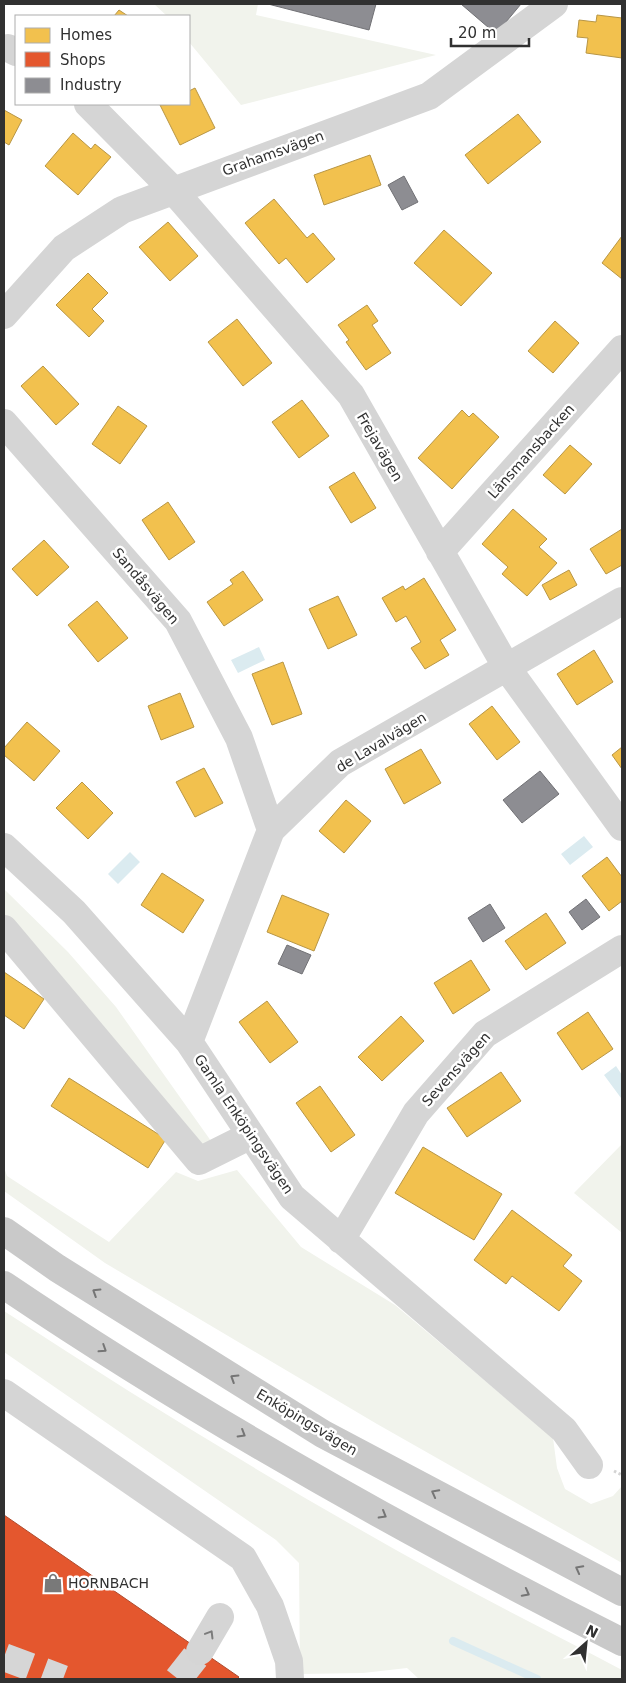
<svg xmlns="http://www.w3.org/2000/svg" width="626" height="1683" viewBox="0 0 626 1683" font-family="'DejaVu Sans',sans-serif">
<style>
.green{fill:#f1f3ec}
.water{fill:#dbebf0}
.homes{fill:#f2c14e;stroke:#b89645}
.shops{fill:#e4572e;stroke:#ae4c2f}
.industry{fill:#8d8d92;stroke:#717175}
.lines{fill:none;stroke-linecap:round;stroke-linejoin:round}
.stream{stroke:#dbebf0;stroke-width:8}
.minor-tunnel{stroke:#d6d6d6;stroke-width:28;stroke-dasharray:28 14;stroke-linecap:butt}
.path{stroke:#d4d4d4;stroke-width:3;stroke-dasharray:2.5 2.5;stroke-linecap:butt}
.minor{stroke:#d5d5d5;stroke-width:28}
.major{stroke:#c9c9c9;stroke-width:28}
.oneway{stroke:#757575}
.oneway2{stroke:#7b7b7b}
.labels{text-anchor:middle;stroke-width:5;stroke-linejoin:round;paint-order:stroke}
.street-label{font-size:14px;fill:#313131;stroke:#fff}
.poi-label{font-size:14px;fill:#313131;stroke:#fff;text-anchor:start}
</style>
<rect width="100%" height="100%" fill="#fff"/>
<path class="green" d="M154 4H258L256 15 436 55 241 105 189 42V16H167Z
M4 889 68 952 116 1007 216 1148 200 1150 4 916Z
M622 1144V1233L574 1193Z
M4 1167 7 1176 109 1242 176 1172 198 1181 237 1170 301 1247 395 1305 553 1438 557 1468 565 1489 591 1504 613 1496 622 1486V1563L377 1424 105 1263 4 1191Z
M4 1311C146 1404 292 1493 441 1575 501 1608 562 1638 622 1670V1679H419L407 1668 363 1673 300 1674 299 1563 276 1540 4 1352Z"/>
<path class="water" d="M259 647 265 660 238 673 231 660Z
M584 836 593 847 570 865 561 854Z
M130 852 140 862 118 884 108 874Z
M616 1066 622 1075 621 1098 604 1075Z"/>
<path class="homes" d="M119 10 128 16H114Z
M597 15 622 18V58L586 53 588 38 577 37 579 20 596 22Z
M195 88 215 128 180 145 160 105 189 104V91Z
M4 110 22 120 9 145 4 142Z
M518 114 541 142 488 184 465 155Z
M73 133 91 149 95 144 111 157 78 195 45 166Z
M370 155 381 185 324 205 314 175Z
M274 199 307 238 313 233 335 259 307 283 286 258 279 264 245 223Z
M168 222 198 256 170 281 139 247Z
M444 230 492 273 461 306 414 263Z
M622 236V279L602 263Z
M88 273 108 293 92 309 104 321 89 337 56 305Z
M367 305 378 321 372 325 391 353 366 370 346 342 349 340 338 325Z
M237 319 272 363 243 386 208 342Z
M555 321 579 343 553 373 528 351Z
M43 366 79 404 56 425 21 386Z
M302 400 329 436 299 458 272 422Z
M118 406 147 426 120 464 92 444Z
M462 410 469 417 473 413 499 437 452 489 418 458Z
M570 445 592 464 565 494 543 475Z
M354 472 376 508 351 523 329 487Z
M168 502 195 542 169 560 142 520Z
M513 509 547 539 539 547 557 563 527 596 502 574 508 567 482 544Z
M622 529V565L606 574 590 549Z
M44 540 69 567 37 596 12 569Z
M569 570 577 585 550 600 542 585Z
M243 571 263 600 224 626 207 602 233 584 230 580Z
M424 578 456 630 440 640 449 655 425 669 411 648 421 642 406 616 396 622 382 598 403 586 405 590Z
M338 596 357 635 328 649 309 609Z
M97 601 128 638 98 662 68 625Z
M594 650 613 682 577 705 557 674Z
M283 662 302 714 272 725 252 674Z
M180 693 194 727 161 740 148 706Z
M492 706 520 742 497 760 469 724Z
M27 722 60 751 34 781 4 755V748Z
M622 747V769L612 755Z
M421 749 441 783 404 804 385 769Z
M204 768 223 803 195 817 176 782Z
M82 782 113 813 88 839 56 808Z
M346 800 371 821 344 853 319 831Z
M607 857 622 877V901L609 911 582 876Z
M162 873 204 900 183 933 141 905Z
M282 895 329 914 314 951 267 932Z
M546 913 566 943 526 970 505 941Z
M471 960 490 990 453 1014 434 983Z
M4 972 44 999 24 1029 4 1015Z
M267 1001 298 1042 270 1063 239 1022Z
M588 1012 613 1049 582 1070 557 1033Z
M401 1016 424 1041 382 1081 358 1057Z
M501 1072 521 1101 467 1137 447 1108Z
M69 1078 166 1139 148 1168 51 1106Z
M320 1086 355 1135 331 1152 296 1103Z
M423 1147 502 1194 474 1240 395 1193Z
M512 1210 572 1255 563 1266 582 1281 559 1311 512 1276 506 1284 474 1260Z"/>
<path class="shops" d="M4 1515 239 1677 237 1679H4Z"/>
<path class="industry" d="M268 4H376L369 30Z
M461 4H521L496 34Z
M404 176 418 202 402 210 388 185Z
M540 771 559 794 522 823 503 800Z
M586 899 600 917 582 930 569 912Z
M490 904 505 928 483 942 468 918Z
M287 945 311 955 302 974 278 964Z"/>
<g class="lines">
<path class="stream" d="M453 1641 537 1679"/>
<path class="minor-tunnel" d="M4 1657 63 1679
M178 1679 200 1651"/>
<path class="path" d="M614 1471 622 1475"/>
<path class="minor" d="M8 48 16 52
M88 104 173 190 351 395 507 668 622 827
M4 315 64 248 122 210 429 96 554 4
M4 423 178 621 239 738 271 830
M440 552 622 349
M4 847 74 912 189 1042 292 1197 564 1430 589 1465
M4 929 199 1161 251 1135
M189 1042 271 830 340 763 622 601
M341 1240 416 1113 485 1034 622 949
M4 1393 243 1558 270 1606 289 1661 290 1679
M200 1651 220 1617"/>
<path class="major" d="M4 1231 57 1268 323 1434 622 1592
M4 1285C201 1418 410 1535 622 1642"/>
</g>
<defs><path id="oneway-chevron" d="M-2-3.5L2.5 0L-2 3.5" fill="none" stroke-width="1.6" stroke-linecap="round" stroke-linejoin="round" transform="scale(1.25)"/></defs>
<g class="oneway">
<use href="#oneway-chevron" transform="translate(96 1292) rotate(-148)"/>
<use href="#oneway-chevron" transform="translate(103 1349) rotate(33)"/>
<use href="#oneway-chevron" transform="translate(234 1378) rotate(-148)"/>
<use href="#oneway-chevron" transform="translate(242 1434) rotate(31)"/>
<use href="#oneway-chevron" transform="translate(435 1493) rotate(-152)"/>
<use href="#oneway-chevron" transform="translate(383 1515) rotate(30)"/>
<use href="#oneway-chevron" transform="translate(579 1569) rotate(-152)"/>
<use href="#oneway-chevron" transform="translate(526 1593) rotate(28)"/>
</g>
<use class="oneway2" href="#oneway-chevron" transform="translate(210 1634) rotate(-59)"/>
<defs>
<symbol id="shop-bare" viewBox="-9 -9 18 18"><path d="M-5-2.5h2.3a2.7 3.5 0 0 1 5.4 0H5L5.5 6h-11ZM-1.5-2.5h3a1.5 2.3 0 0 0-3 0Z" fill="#797979" stroke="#fff" stroke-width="2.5" paint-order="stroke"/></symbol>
</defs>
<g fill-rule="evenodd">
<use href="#shop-bare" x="39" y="1569" width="28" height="28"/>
</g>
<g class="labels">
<g class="street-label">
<text transform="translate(273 153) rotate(-20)" y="5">Grahamsvägen</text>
<text transform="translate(380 447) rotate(60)" y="5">Frejavägen</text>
<text transform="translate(531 451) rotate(-48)" y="5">Länsmansbacken</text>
<text transform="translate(146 586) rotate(50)" y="5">Sandåsvägen</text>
<text transform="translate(381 742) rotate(-31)" y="5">de Lavalvägen</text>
<text transform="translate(456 1069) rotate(-48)" y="5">Sevensvägen</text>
<text transform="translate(244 1124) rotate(56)" y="5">Gamla Enköpingsvägen</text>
<text transform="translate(307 1422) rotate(31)" y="5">Enköpingsvägen</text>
</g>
<g class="poi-label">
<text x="68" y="1588">HORNBACH</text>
</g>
</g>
<rect width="626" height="1683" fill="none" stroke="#313131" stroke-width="10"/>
<rect x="15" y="15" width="175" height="90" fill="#ffffff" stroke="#adadad"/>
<rect x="25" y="28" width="25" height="15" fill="#f2c14e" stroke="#adadad"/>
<text x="60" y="40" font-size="15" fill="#313131">Homes</text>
<rect x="25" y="52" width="25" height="15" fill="#e4572e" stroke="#adadad"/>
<text x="60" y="65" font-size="15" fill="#313131">Shops</text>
<rect x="25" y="78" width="25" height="15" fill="#8d8d92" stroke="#adadad"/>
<text x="60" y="90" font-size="15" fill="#313131">Industry</text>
<g transform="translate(586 1643) rotate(27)" stroke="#ffffff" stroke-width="4" paint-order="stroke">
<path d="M0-4L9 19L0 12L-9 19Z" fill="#313131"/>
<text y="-8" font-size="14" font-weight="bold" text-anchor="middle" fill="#313131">N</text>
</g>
<path d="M451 38v8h78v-8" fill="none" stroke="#313131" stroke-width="2.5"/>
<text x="458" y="38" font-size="15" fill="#313131" stroke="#ffffff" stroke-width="4" paint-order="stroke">20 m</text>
</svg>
